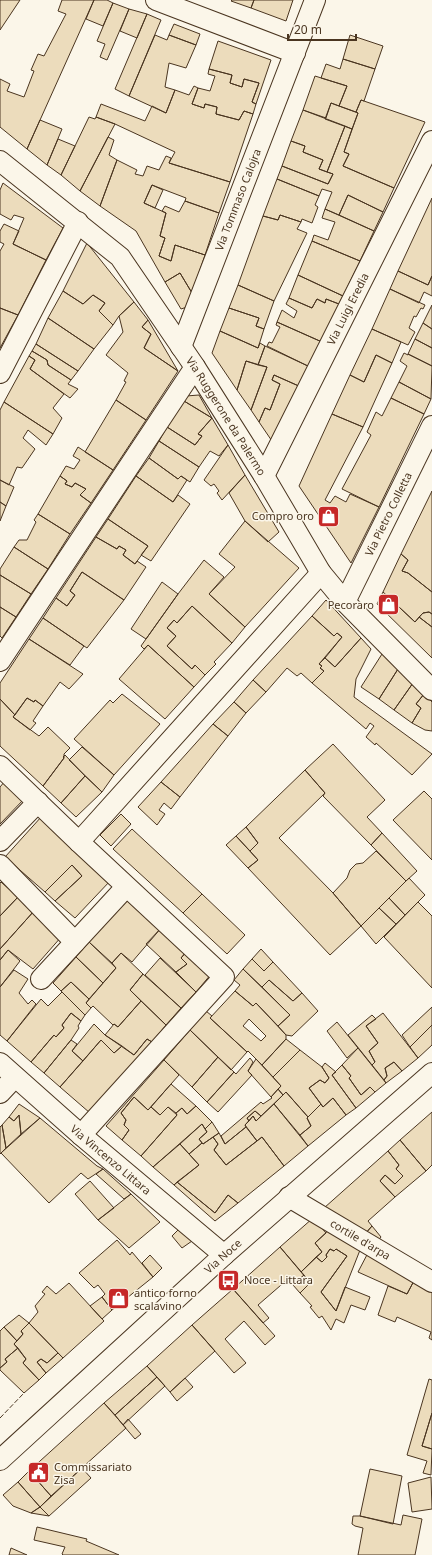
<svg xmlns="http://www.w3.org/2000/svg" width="432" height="1555" viewBox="0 0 432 1555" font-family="'Noto Sans',sans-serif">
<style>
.building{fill:#ecdcbc;stroke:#4a3520;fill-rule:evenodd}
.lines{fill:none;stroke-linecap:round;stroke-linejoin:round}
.minor-casing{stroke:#4a3520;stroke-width:22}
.minor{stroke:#fbf6e9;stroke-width:20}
.fence{stroke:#4a3520;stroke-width:1;stroke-dasharray:5 2;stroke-linecap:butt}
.labels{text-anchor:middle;stroke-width:3;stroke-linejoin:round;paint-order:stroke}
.street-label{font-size:11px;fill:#4a3520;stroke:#fbf6e9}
.poi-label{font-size:11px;fill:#4a3520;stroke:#fbf6e9;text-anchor:start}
</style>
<rect width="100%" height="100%" fill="#fbf6e9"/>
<path class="building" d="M0 0H20L0 30Z
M62 0H94L27 149 0 127V79L10 84 7 91 24 97 34 71 31 70 38 54 44 56 66 14 58 11Z
M94 0H107L113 3 103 26 86 19Z
M232 0H254L251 8 231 1Z
M254 0H293L286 21 251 8Z
M113 3 129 9 107 60 100 57 105 44 97 41Z
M129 9 147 14 137 38 120 31Z
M147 14 161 20 129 96 115 89Z
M174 24 200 34 196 45 169 35Z
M155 35 167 40 169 35 196 45 186 68 169 63 165 87 175 90 166 113 129 96Z
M350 35 383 46 375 69 343 59Z
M218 41 271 60 256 104 252 102 259 83 244 79 242 87 230 83 232 75 209 69Z
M343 59 375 69 364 101 361 100 356 112 339 106 347 86 321 78 326 64 340 69Z
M209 69 232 75 230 83 242 87 244 79 259 83 252 102 256 104 253 114 244 111 239 120 216 114 217 107 205 104 204 108 192 104 198 88 210 91 215 76 208 74Z
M315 76 347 86 339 106 331 103 326 118 303 110Z
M194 86 198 88 192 104 204 108 205 104 217 107 216 114 239 120 244 111 253 114 230 182 169 163 175 152 115 124 96 117 101 104 145 121 152 106 166 113 175 90 189 95Z
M361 100 425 122 394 188 343 166 349 154 344 152 358 113 356 112Z
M331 103 358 113 352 129 325 119Z
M303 110 345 126 327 172 319 169 323 160 303 152 305 146 291 141Z
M89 117 95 119 96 117 115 124 80 191 61 175Z
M40 120 62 129 47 165 27 149Z
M345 126 352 129 344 152 349 154 343 166 394 188 383 212 348 195 339 215 325 209 332 192 322 189 319 196 277 179 282 166 328 184 333 174 327 172Z
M108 137 114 140 109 155 117 160 100 206 80 191Z
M58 139 75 146 61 175 47 165Z
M291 141 305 146 303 152 323 160 319 169 333 174 328 184 282 166Z
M166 156 171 158 169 163 230 182 219 213 185 201 186 198 152 185 144 203 166 213 160 236 165 238 159 256 171 261 175 245 205 255 192 293 180 273 165 282 136 231 100 206 117 160 137 170 135 174 143 176 147 166 159 170Z
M277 179 319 196 315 205 318 207 312 223 302 219 301 222 280 215 278 220 263 216Z
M3 183 63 228 46 260 13 244 24 218 14 215 11 220 0 214V190Z
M152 185 163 190 155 208 144 203Z
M348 195 383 212 374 231 339 215Z
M432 198V276L428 285 398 271Z
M185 201 219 213 205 255 175 245 171 261 159 256 165 238 160 236 166 213 162 211 165 206 179 212Z
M325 209 374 231 360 261 312 241 314 235 328 240 335 222 322 218Z
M280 215 301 222 297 229 307 233 274 301 238 285 263 216 278 220Z
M4 224 19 231 13 244 46 260 18 315 0 308V251L4 244 0 242V231Z
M312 241 360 261 343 296 298 275Z
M87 243 134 302 119 316 113 325 99 311 105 303 93 295 83 304 63 291Z
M398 271 428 285 432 276V296L424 292 419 303 390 289Z
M180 273 192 293 190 306 181 309 165 282Z
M298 275 343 296 339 304 326 299 325 303 317 299 312 308 289 298Z
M238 285 274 301 264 329 256 326 259 318 229 308Z
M390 289 425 305 423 309 421 308 416 317 414 316 409 328 415 332 408 345 372 329Z
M63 291 83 304 93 295 105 303 99 311 113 325 94 349 48 318Z
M289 298 312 308 317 299 325 303 326 299 339 304 322 342 277 322 282 310 294 318 297 311 286 304Z
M134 302 148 320 142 327 151 334 144 348 178 371 146 420 116 400 126 382 124 381 128 373 106 355 123 332 119 316Z
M432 305V329L423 323Z
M0 308 18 315 0 348Z
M229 308 259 318 256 326 264 329 258 348 220 331Z
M48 318 94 349 78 371 36 344Z
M148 320 178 371 144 348 151 334 142 327Z
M277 322 322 342 310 367 267 346 269 342 272 343 280 327 276 325Z
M423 323 432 329V348L415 339Z
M372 329 401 342 392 363 376 355 364 382 350 375Z
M220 331 258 348 260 343 265 346 258 365 246 361 237 390 212 353Z
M415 339 432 348V366L408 354Z
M36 344 78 371 71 380 48 365 47 360 32 351Z
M265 346 310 367 301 387 274 375 272 380 280 384 270 410 265 408 259 422 251 410 267 367 258 365Z
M32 351 47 360 48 365 71 380 68 384 78 389 70 398 30 369 35 360 29 356Z
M404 353 408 355V354L432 366 431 399 399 382 407 366 400 361Z
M376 355 392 363 363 427 332 414 350 375 364 382Z
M29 356 35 360 30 369 64 394 53 408 62 418 53 434 4 402Z
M246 361 267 367 251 410 237 390Z
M274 375 301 387 274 444 259 422 265 408 270 410 280 384 272 380Z
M399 382 431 399 424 414 391 398Z
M199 395 212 418 184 401 186 396Z
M391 398 424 414 379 507 342 489 371 435 367 432 376 412 382 416Z
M116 400 146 420 113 470 85 452Z
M184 401 212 418 198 434 202 436 195 445 167 427Z
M4 402 53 434 46 445 28 430 23 438 35 449 22 468 17 467 9 485 0 480V410Z
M332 414 363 427 325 500 330 503 335 496 346 502 350 494 379 507 351 563 299 486Z
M212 418 228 445 219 456 210 451 199 467 159 441 167 427 195 445 202 436 198 434Z
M159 441 199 467 190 482 181 476 178 479 149 458Z
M228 445 245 475 222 500 217 493 219 491 214 484 211 486 204 480Z
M78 447 113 470 91 503 80 495 86 489 75 483 72 487 65 484 67 481 60 476 66 466 74 469 80 460 73 456Z
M149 458 178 479 181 476 187 480 173 502 136 476Z
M245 475 279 532 268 542 245 521 229 493Z
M60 476 67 481 65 484 72 487 75 483 86 489 80 495 91 503 70 534 38 514Z
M136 476 173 502 178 495 190 504 151 561 141 555 148 546 108 519Z
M0 480 14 487 6 506 0 502Z
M432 491V592L408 573 402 571 408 560 401 554Z
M0 502 6 506 0 521Z
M38 514 70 534 48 569 14 547 19 540H27L36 522 34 520Z
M108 519 148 546 135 564 123 555 126 550 119 546 117 549 96 537Z
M245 521 299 568 245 627 209 594 235 567 219 554Z
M96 537 117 549 119 546 126 550 123 555 135 564 137 561 146 567 124 600 82 572 70 591 75 595 67 606 56 598Z
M14 547 48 569 31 594 0 575V569Z
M401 554 408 560 402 571 408 573 432 592V614L429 612 423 613 415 622 383 592Z
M204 560 224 577 209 594 245 627 232 643 192 606 177 623 174 620 167 628 176 636 167 646 192 669 195 665 205 675 194 687 148 645 144 649 141 646 178 594Z
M82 572 124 600 87 648 43 618 56 598 67 606 75 595 70 591Z
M0 575 31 594 16 617 0 607Z
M162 582 178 594 146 639 131 629Z
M383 592 415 622 419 617 432 627V658L377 604Z
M326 600 361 638 335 667 325 658 342 637 337 633 334 636 312 616Z
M192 606 232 643 214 662 216 664 205 675 195 665 192 669 167 646 176 636 167 628 174 620 177 623Z
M0 607 16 617 2 638 0 636Z
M429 612 432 614V627L419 617 423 613Z
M312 616 334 636 337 633 342 637 319 664 322 666 320 668 324 671 312 683 301 673 297 676 287 668 266 692 253 680Z
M43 618 84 646 70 665 29 639Z
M361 638 371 649 356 679 354 697 432 754 412 775 376 743 375 745 366 737 374 726 370 723 366 729 312 683 324 671 320 668 322 666 319 664 325 658 335 667Z
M29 639 83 674 69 689 60 682 43 706 35 700 34 702 27 698 15 715 0 699V683Z
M148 645 194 687 165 719 119 679Z
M382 654 398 669 379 699 361 687Z
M398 669 413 683 394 710 379 699Z
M253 680 266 692 246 713 234 702Z
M413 683 424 694 416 704 421 708 412 723 394 710Z
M122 694 160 724 114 775 74 739 110 700 113 703Z
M424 694 432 702V731L425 730 412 723 421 708 416 704Z
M27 698 34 702 35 700 43 706 33 721 36 723 30 730 13 717Z
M0 699 15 715 13 717 39 736 48 727 70 748 64 754V758L43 786 0 746Z
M234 702 246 713 228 736 213 724Z
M213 724 228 736 180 797 161 782Z
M333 744 385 800 367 817 382 833 371 845 323 796 325 793 305 770Z
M82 747 114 775 102 792 69 760Z
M65 755 85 776 61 803 43 786 64 758 63 757Z
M305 770 325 793 279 838 333 893 361 926 330 955 248 868 258 860 250 851 258 843 246 827Z
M85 776 102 792 76 817 61 803Z
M5 781 25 798 0 824V787Z
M161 782 180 797 171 809 164 803 159 810 165 814 157 825 138 807Z
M424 791 432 799V860L393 820Z
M121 814 131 824 111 846 100 835Z
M42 816 111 880 75 918 55 901 82 876 72 865 45 892 5 857Z
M246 827 258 843 250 851 236 836Z
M132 829 202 894 183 913 113 849Z
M382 833 417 871 406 881 371 845Z
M236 836 258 860 248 868 226 845Z
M376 851 406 881 361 926 333 893 347 878 350 870 356 864 363 863Z
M72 865 82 876 55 901 45 892Z
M409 878 425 895 405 915 389 898Z
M1 882 18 897 0 916V883Z
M202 894 245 935 227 954 183 913Z
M18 897 34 911 0 949V916Z
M129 897 162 927 132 962 121 953 112 963 89 942Z
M389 898 405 915 396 924 379 908Z
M418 902 432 916V988L384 937Z
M379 908 396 924 376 944 361 926Z
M34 911 62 936 33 969 8 950 0 960V949Z
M162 927 187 951 181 958 187 964 176 972 146 944Z
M89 942 116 968 103 983 76 957Z
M261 949 273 962 264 971 252 959Z
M8 950 20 961 0 987V960Z
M187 951 212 973 196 992 176 972 187 964 181 958Z
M121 953 143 974 130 990 141 1001 118 1027 114 1024 113 1025 93 1006 91 1008 86 1003 116 968 112 963Z
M76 957 103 983 89 999 71 982 61 991 53 983Z
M160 958 196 992 181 1008 145 975Z
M252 959 264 971 273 962 302 993 293 1001 269 980 262 987 243 969Z
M243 969 290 1015 278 1026 256 1003 253 1006 235 991 240 985 234 980Z
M14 970 28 979 19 993 28 1004 32 1000 36 1004 7 1041 0 1035V987Z
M143 974 181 1008 166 1025 130 990Z
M269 980 293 1001 302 993 318 1011 292 1036 286 1035 278 1026 290 1015 262 987Z
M71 982 89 999 86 1003 91 1008 85 1015 61 991Z
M235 991 253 1006 256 1003 286 1035V1039L262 1065 248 1051 247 1052 210 1018ZM249 1019 266 1036 261 1041 243 1026Z
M62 992 85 1015 81 1021 71 1013 62 1025 64 1028 56 1037 54 1035 31 1062 7 1041 41 999 48 1006Z
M141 1001 166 1025 152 1042 147 1039 134 1055 105 1035 114 1024 118 1027Z
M432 1007V1025L410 1047 402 1035Z
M206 1011 212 1016 210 1018 247 1052 231 1070 190 1030Z
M71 1013 81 1021 78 1026 79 1028 71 1040 44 1073 31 1062 54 1035 56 1037 64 1028 62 1025Z
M383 1013 418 1058 402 1071 394 1062 385 1068 387 1076 384 1080 372 1065 375 1062 369 1051 378 1043 366 1026Z
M372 1015 376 1019 366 1026 378 1043 369 1051 375 1062 372 1065 348 1035Z
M337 1022 358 1048 347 1058 327 1031Z
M94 1024 105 1035 122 1046 114 1053 101 1040 83 1061 72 1051Z
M432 1025V1045L418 1058 410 1047Z
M190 1030 218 1057 192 1087 164 1060Z
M147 1039 152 1042 90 1113 60 1087 101 1040 114 1053 122 1046 134 1055Z
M286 1039 300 1050 273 1077 262 1065Z
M71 1040 77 1044 72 1051 83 1061 60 1087 44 1073Z
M358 1048 386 1083 375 1092 370 1087 361 1095 349 1078 351 1076 342 1065Z
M300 1050 322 1067 329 1078 325 1083 320 1080 309 1088 321 1104 308 1117 286 1092 283 1095 278 1089 281 1086 273 1077Z
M218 1057 234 1072 207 1102 192 1087Z
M250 1058 253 1062 248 1071 252 1075 218 1112 207 1102 234 1072 236 1074Z
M256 1059 281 1086 271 1097 248 1071Z
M164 1060 179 1075 148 1110 134 1097 121 1113 126 1120 124 1125 129 1130 122 1140 106 1126Z
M394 1062 402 1071 386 1083 384 1080 387 1076 385 1068Z
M325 1063 336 1072 332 1075 356 1108 346 1115 333 1098 323 1107 309 1088 320 1080 325 1083 329 1078 322 1067Z
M342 1065 351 1076 349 1078 361 1095 370 1087 375 1092 356 1108 332 1075Z
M171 1084 196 1106 187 1114 182 1108 176 1113 168 1107 160 1115 151 1107Z
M278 1089 283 1095 261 1116 255 1111 247 1118 249 1121 245 1125 246 1127 225 1144 221 1136 261 1102 263 1104 272 1098 271 1097Z
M286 1092 308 1117 307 1118 311 1126 300 1135 274 1104Z
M134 1097 148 1110 151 1107 160 1115 168 1107 177 1115 141 1156 122 1140 129 1130 124 1125 126 1120 121 1113Z
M333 1098 346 1115 308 1146 300 1135 311 1126 307 1118 321 1104 323 1107Z
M19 1104 40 1118 21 1134 19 1115 14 1121 9 1117Z
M274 1104 308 1146 284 1166 262 1137 257 1141 245 1125 253 1116 256 1121Z
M196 1106 212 1122 205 1129 202 1124 153 1167 141 1156 177 1115 176 1113 182 1108 187 1114Z
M255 1111 261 1116 256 1121 253 1116 249 1121 247 1118Z
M432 1112V1165L426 1171 400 1140Z
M19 1115 21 1134 6 1148 2 1125 9 1117 14 1121Z
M40 1118 97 1166 103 1169 88 1179 81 1173 49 1203 1 1153Z
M212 1122 219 1133 203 1144 199 1139 207 1132 205 1129Z
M202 1124 207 1132 199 1139 202 1143 189 1154 180 1144Z
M2 1125 6 1148 0 1154V1127Z
M246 1127 257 1141 226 1165 214 1150 218 1144 213 1137 219 1133 225 1144Z
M213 1137 218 1144 214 1150 226 1165 262 1137 284 1166 238 1203 228 1195 215 1213 177 1182 199 1165 189 1154 202 1143 203 1144Z
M400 1140 426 1171 395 1197 380 1181 385 1175 395 1184 403 1176 396 1169 399 1165 388 1151Z
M180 1144 199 1165 174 1185 153 1167Z
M388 1151 399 1165 396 1169 403 1176 395 1184 385 1175 380 1181 395 1197 368 1221 372 1226 365 1234 324 1208Z
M103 1169 131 1194 124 1199 96 1174Z
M90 1181 114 1208 98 1220 75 1194Z
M177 1182 215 1213 228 1195 238 1203 215 1221 174 1185Z
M131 1194 160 1222 129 1248 98 1220Z
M313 1218 326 1233 315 1243 322 1252 301 1272 280 1247Z
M333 1226 362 1245 336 1311 321 1292 347 1256 336 1249 334 1251 330 1249 326 1255 327 1257 322 1262 316 1257 322 1252 315 1243Z
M372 1226 381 1237 377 1242 365 1234Z
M179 1229 192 1241 182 1248 172 1236Z
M117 1240 130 1255 132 1252 153 1277 112 1310 102 1297 105 1294 98 1285 94 1288 79 1273Z
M280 1247 304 1275 293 1285 288 1279 258 1305 269 1318 263 1323 233 1289Z
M330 1249 334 1251 336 1249 347 1256 321 1292 336 1311 345 1287 370 1297 365 1310 351 1305 344 1323 336 1319 331 1330 322 1316 319 1318 310 1307 312 1306 300 1293 310 1283 301 1272 316 1257 322 1262 327 1257 326 1255Z
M370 1249 416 1277 407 1294 358 1272Z
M150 1255 162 1268 153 1277 142 1263Z
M304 1275 310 1283 300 1293 293 1285Z
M416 1277 432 1287V1340L429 1338 431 1332 397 1317 395 1322 378 1315 388 1286 407 1294Z
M69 1283 104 1321 63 1358 29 1323 38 1312 35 1306 45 1294 42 1292 47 1286 56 1294Z
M233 1289 275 1336 265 1345 244 1321 225 1339 246 1363 234 1373 192 1325Z
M102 1297 112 1310 102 1319 90 1306Z
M19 1315 29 1323 21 1331 23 1334 17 1341 4 1327Z
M29 1323 58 1353 47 1363 41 1359 37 1362 46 1373 39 1380 23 1363 26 1359 14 1344 23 1334 21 1331Z
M192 1325 215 1351 170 1392 147 1366Z
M4 1327 17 1341 14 1344 18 1348 5 1359 7 1362 0 1368V1331Z
M18 1348 26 1359 23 1363 39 1380 24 1393 0 1370V1368L7 1362 5 1359Z
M58 1353 63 1358 46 1373 37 1362 41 1359 47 1363Z
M147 1366 157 1377 115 1415 104 1403Z
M157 1377 165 1386 123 1425 115 1415Z
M185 1378 193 1387 177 1401 170 1392Z
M429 1379 432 1380V1413L422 1446 432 1449 431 1475 423 1473 427 1461 407 1455Z
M104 1403 126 1428 51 1496 29 1471Z
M432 1413V1449L422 1446Z
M128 1419 141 1434 135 1439 123 1425Z
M82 1468 91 1478 49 1516 40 1507Z
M370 1469 402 1476 393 1524 360 1516Z
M29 1471 51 1496 40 1507 18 1482Z
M431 1477 432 1509 412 1512 408 1483Z
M18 1482 40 1507 31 1513 13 1506 3 1495Z
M40 1507 49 1516 31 1513Z
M403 1515 422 1519 415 1555H358L363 1528 355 1526 352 1524 353 1516H360L401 1525Z
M37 1527 87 1539 86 1541 119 1555H63L62 1554 65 1547 34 1540Z
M11 1548 27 1555H9Z"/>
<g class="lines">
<defs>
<g id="minor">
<path d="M156 0 295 53"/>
<path id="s1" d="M0 161 120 257 195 367 264 476 321 573 345 602 432 690"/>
<path id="s2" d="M181 347 315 0"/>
<path d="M0 373 78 222"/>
<path id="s3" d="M264 476 432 141"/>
<path id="s4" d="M345 602 432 426"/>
<path d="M0 661 195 367"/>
<path d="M0 766 79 842 224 977 81 1135"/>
<path d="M0 841 38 802"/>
<path d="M79 842 321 573"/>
<path d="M0 865 75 942"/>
<path d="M41 979 126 887"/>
<path id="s5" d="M0 1063 81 1135 224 1255"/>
<path d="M0 1093 15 1077"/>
<path id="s6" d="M289 1197 432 1282"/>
<path id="s7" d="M0 1460 224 1255 432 1073"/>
</g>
</defs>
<use href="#minor" class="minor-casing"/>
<use href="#minor" class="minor"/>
<path class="fence" d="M0 1418 24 1393"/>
</g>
<defs>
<symbol id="shop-square" viewBox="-11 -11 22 22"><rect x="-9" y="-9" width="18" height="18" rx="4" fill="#c62828" stroke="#fbf6e9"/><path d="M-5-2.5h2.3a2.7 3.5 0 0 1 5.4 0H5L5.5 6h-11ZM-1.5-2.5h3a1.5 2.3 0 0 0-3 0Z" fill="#fff"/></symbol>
<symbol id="bus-square" viewBox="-11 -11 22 22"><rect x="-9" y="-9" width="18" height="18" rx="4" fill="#c62828" stroke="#fbf6e9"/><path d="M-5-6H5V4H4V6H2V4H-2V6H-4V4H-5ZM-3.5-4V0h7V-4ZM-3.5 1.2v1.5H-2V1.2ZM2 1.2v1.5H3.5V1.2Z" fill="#fff"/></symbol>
<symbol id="civic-square" viewBox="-11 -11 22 22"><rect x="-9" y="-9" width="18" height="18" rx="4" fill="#c62828" stroke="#fbf6e9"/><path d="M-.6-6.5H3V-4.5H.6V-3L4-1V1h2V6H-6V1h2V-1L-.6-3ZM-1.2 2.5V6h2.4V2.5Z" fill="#fff"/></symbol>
</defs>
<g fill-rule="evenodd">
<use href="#shop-square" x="316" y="504" width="25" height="25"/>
<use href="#shop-square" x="376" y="592" width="25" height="25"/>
<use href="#bus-square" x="216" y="1268" width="25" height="25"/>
<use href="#shop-square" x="106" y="1286" width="25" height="25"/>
<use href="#civic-square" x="26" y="1460" width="25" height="25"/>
</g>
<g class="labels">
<g class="street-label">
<text dy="4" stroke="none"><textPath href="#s2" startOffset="158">Via Tommaso Calojra</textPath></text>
<text dy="4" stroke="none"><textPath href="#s3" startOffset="187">Via Luigi Eredia</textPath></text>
<text dy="4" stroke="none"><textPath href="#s1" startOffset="345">Via Ruggerone da Palermo</textPath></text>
<text dy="4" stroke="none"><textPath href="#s4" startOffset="98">Via Pietro Colletta</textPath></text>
<text dy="4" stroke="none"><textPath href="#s5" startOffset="147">Via Vincenzo Littara</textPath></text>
<text dy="4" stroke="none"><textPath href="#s6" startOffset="83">cortile d'arpa</textPath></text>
<text dy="4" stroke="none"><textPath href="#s7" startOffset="302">Via Noce</textPath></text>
</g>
<g class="poi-label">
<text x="314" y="520" text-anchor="end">Compro oro</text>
<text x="374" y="609" text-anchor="end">Pecoraro</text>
<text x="244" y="1284">Noce - Littara</text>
<text x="134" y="1297">antico forno<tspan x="134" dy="13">scalavino</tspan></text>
<text x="54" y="1471">Commissariato<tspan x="54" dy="13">Zisa</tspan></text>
</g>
</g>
<path d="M288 34v6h68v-6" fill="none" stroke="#4a3520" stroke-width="2"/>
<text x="294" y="34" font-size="12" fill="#4a3520" stroke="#fbf6e9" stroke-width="3" paint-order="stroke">20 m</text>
</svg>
